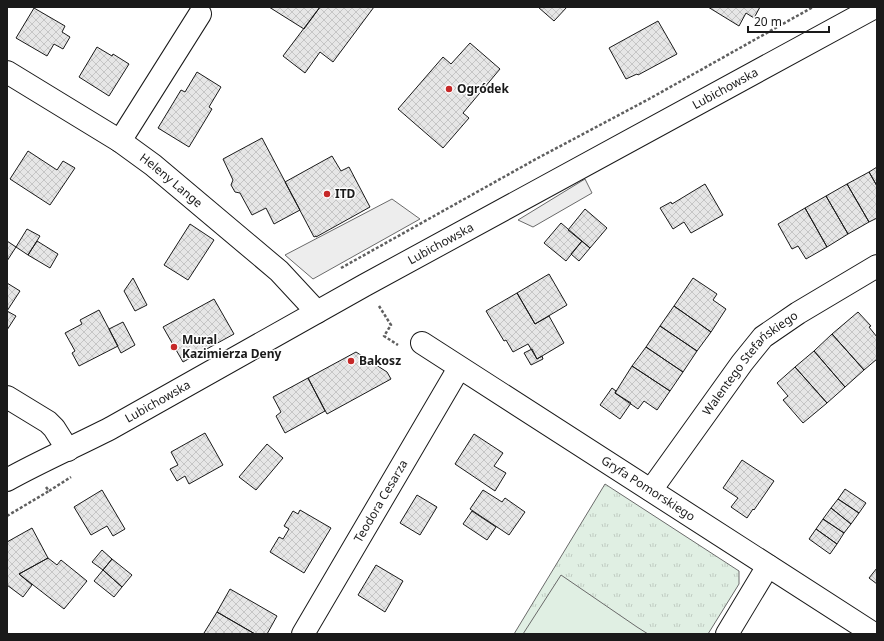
<svg xmlns="http://www.w3.org/2000/svg" width="884" height="641" viewBox="0 0 884 641" font-family="'Noto Sans',sans-serif">
<style>
.park{fill:url(#park-tufts);stroke:#6a6a6a}
.pitch{fill:#e0efe3;stroke:#6a6a6a}
.parking{fill:#ededed;stroke:#6a6a6a}
.building{fill:url(#building-cross-hatch);stroke:#1a1a1a}
.lines{fill:none;stroke-linecap:round;stroke-linejoin:round}
.minor-casing{stroke:#1a1a1a;stroke-width:24}
.path{stroke:#5f5f5f;stroke-width:2.5;stroke-dasharray:3 2;stroke-linecap:butt}
.minor{stroke:#fff;stroke-width:22}
.poi-dot{fill:#c62828;stroke:#fff;stroke-width:1.5}
.labels{text-anchor:middle;stroke-width:3;stroke-linejoin:round;paint-order:stroke}
.poi-label{font-size:12px;font-weight:bold;fill:#1a1a1a;stroke:#fff;text-anchor:start}
.street-label{font-size:12px;fill:#1a1a1a;stroke:#fff}
</style>
<defs>
<pattern id="park-tufts" width="24" height="20" patternUnits="userSpaceOnUse"><rect width="24" height="20" fill="#e0efe3"/><path d="M3 7l-1-3M5 7V3M7 7l1-3M15 17l-1-3M17 17v-4M19 17l1-3" fill="none" stroke="#c0ccc2"/></pattern>
<pattern id="building-cross-hatch" width="8" height="8" patternUnits="userSpaceOnUse"><rect width="8" height="8" fill="#e6e6e6"/><path d="M0 0l8 8M0 8l8-8" fill="none" stroke="#c5c5c5"/></pattern>
</defs>
<rect width="100%" height="100%" fill="#fff"/>
<path class="park" d="M605 484 739 571V584L708 634H514Z"/>
<path class="pitch" d="M561 575 637 627 648 634H523Z"/>
<path class="parking" d="M585 179 592 193 533 227 518 220Z
M392 199 420 219 313 279 285 255Z"/>
<path class="building" d="M269 7H320L304 29Z
M320 7H374L333 62 320 52 305 73 283 56Z
M538 7H567L554 21Z
M708 7H760L754 18 746 13 739 26Z
M34 8 65 26 62 32 70 37 63 49 54 44 47 56 16 38Z
M658 21 677 54 638 75 637 74 626 79 609 48Z
M470 43 500 69 463 113 469 118 443 148 398 109 443 57 451 64Z
M97 47 112 56 113 54 129 64 109 96 79 77Z
M197 72 221 87 209 107 212 109 189 147 158 128 181 90 185 92Z
M262 138 300 210 274 224 266 208 252 215 240 193 235 192 231 185 233 180 223 159Z
M28 151 57 170 63 161 75 168 50 205 10 179Z
M332 156 341 171 349 167 370 207 316 237V236L314 237 285 182Z
M877 167V186L869 172Z
M869 172 877 186V218L869 222 847 184Z
M705 184 723 215 691 233 684 222 673 229 660 208 671 202 672 204Z
M847 184 869 222 848 234 826 196Z
M826 196 848 234 827 247 805 208Z
M805 208 827 247 806 259 798 246 792 249 778 224Z
M585 209 607 228 590 248 568 230Z
M561 223 582 241 566 261 544 243Z
M190 224 214 240 188 280 164 265Z
M27 229 40 236 28 255 16 247Z
M7 241 16 247 7 261Z
M37 241 58 254 50 268 28 255Z
M582 241 590 248 579 261 571 254Z
M549 274 567 305 535 324 517 293Z
M133 278 147 305 135 311 124 291Z
M693 278 717 294 713 300 726 309 711 332 674 306Z
M7 283 20 291 7 311 16 316 7 330Z
M517 293 535 324 549 316 564 343 537 359 528 344 513 352 506 340 504 341 486 311Z
M214 299 234 334 183 362 163 327Z
M674 306 711 332 697 351 660 326Z
M99 310 118 346 79 366 72 353 75 351 65 333 82 324 80 320Z
M858 312 871 326 869 327 877 337V359L864 370 832 334Z
M123 322 135 345 121 353 109 329Z
M660 326 697 351 683 372 646 347Z
M832 334 864 370 845 387 814 351Z
M646 347 683 372 670 391 632 366Z
M532 349 537 359 542 356 543 359 531 365 524 353Z
M814 351 845 387 827 403 795 367Z
M356 352 387 372 391 379 327 414 308 378Z
M632 366 670 391 657 410 644 401 638 409 615 393Z
M795 367 827 403 803 423 783 400 788 396 777 383Z
M308 378 325 411 285 433 276 416 281 412 273 397Z
M612 388 616 391 615 393 631 403 620 419 600 405Z
M205 433 223 465 189 484 185 476 177 481 170 469 178 465 171 452Z
M474 434 503 453 494 466 506 473 495 491 455 464Z
M267 444 283 458 256 490 239 477Z
M742 460 774 481 754 510 753 509 747 518 731 507 738 498 723 488Z
M845 489 866 503 859 513 838 499Z
M102 490 125 529 113 536 107 526 91 535 74 507Z
M483 490 502 502 505 498 525 512 509 535 470 509Z
M417 495 437 507 420 535 400 523Z
M838 499 859 513 851 524 831 508Z
M831 508 851 524 844 533 823 519Z
M300 510 331 528 304 573 270 552 279 537 283 539 289 529 284 526 293 511 298 514Z
M472 511 496 527 487 540 463 524Z
M823 519 844 533 837 544 816 529Z
M32 528 48 558 19 574 32 585 23 597 7 585V542Z
M816 529 837 544 830 554 809 539Z
M102 550 112 559 103 570 92 562Z
M48 558 57 565 61 560 87 581 64 609 19 574Z
M112 559 132 575 122 587 103 570Z
M376 565 403 581 385 612 358 595Z
M877 568V584L869 578Z
M103 570 122 587 114 597 94 581Z
M230 589 277 616 267 634H255L217 612Z
M217 612 255 634H206L204 633Z"/>
<g class="lines">
<defs>
<g id="minor">
<path id="s1" d="M7 72 120 141 153 165 279 271 317 312"/>
<path d="M120 141 200 14"/>
<path id="s2" d="M422 343 874 634"/>
<path d="M7 397 48 422 54 428 68 450"/>
<path id="s3" d="M7 480C41 461 76 446 111 428L365 285 875 7"/>
<path id="s4" d="M651 490 742 363 763 337 798 313 877 266"/>
<path id="s5" d="M303 634 459 368"/>
<path d="M727 634 768 566"/>
</g>
</defs>
<use href="#minor" class="minor-casing"/>
<path class="path" d="M341 268 536 159 649 99 813 7
M379 306 391 325 384 336 398 345
M46 487 49 491 71 477
M7 516 49 491"/>
<use href="#minor" class="minor"/>
</g>
<g class="poi-dot">
<circle cx="449" cy="89" r="4"/>
<circle cx="327" cy="194" r="4"/>
<circle cx="174" cy="347" r="4"/>
<circle cx="351" cy="361" r="4"/>
</g>
<g class="labels">
<g class="poi-label">
<text x="457" y="93">Ogródek</text>
<text x="335" y="198">ITD</text>
<text x="182" y="344">Mural<tspan x="182" dy="14">Kazimierza Deny</tspan></text>
<text x="359" y="365">Bakosz</text>
</g>
<g class="street-label">
<text dy="4" stroke="none"><textPath href="#s3" startOffset="818">Lubichowska</textPath></text>
<text dy="4" stroke="none"><textPath href="#s1" startOffset="197">Heleny Lange</textPath></text>
<text dy="4" stroke="none"><textPath href="#s3" startOffset="494">Lubichowska</textPath></text>
<text dy="4" stroke="none"><textPath href="#s4" startOffset="162">Walentego Stefańskiego</textPath></text>
<text dy="4" stroke="none"><textPath href="#s3" startOffset="170">Lubichowska</textPath></text>
<text dy="4" stroke="none"><textPath href="#s2" startOffset="269">Gryfa Pomorskiego</textPath></text>
<text dy="4" stroke="none"><textPath href="#s5" startOffset="154">Teodora Cesarza</textPath></text>
</g>
</g>
<rect width="884" height="641" fill="none" stroke="#1a1a1a" stroke-width="16"/>
<path d="M748 26v6h81v-6" fill="none" stroke="#1a1a1a" stroke-width="2"/>
<text x="754" y="26" font-size="12" fill="#1a1a1a" stroke="#ffffff" stroke-width="3" paint-order="stroke">20 m</text>
</svg>
